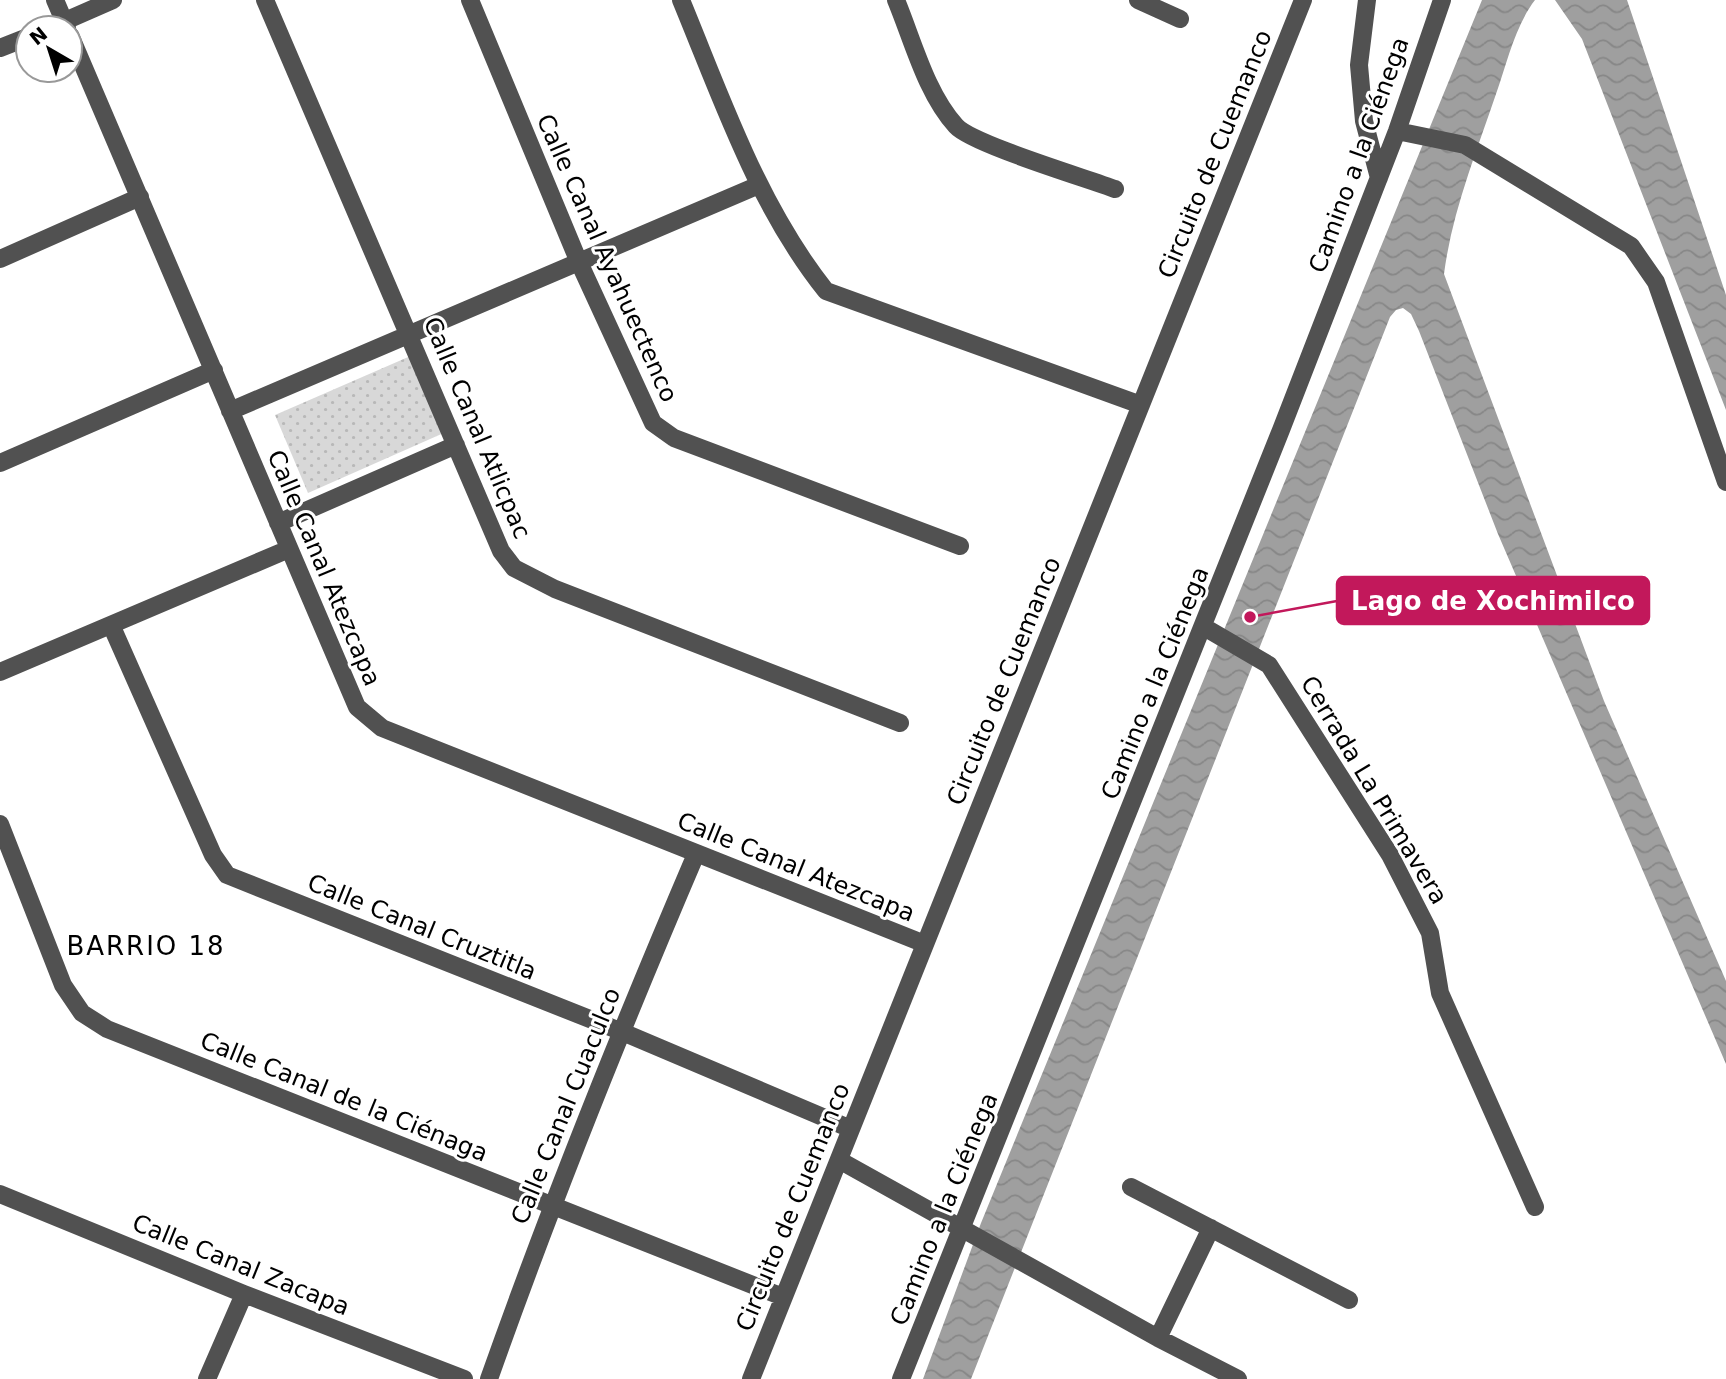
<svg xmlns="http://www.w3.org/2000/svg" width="1726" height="1379" viewBox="0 0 1726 1379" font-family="'DejaVu Sans',sans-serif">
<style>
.garden{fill:url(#garden-dots)}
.water{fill:url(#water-waves)}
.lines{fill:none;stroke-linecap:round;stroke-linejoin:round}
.minor{stroke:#515151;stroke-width:18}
.labels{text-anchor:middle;stroke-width:6;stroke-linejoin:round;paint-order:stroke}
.street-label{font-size:24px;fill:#000;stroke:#fff}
.neighbourhood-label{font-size:26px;letter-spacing:2px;fill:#000;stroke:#fff}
.leader{fill:none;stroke:#c2185b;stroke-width:2.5}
.callout-dot{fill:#c2185b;stroke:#fff;stroke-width:2.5}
.callout{fill:#c2185b;stroke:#c2185b;stroke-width:2.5}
.callout-label{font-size:26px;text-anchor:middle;font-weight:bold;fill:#fff}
</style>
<defs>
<pattern id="garden-dots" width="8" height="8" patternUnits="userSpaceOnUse" patternTransform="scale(1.75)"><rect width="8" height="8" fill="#d8d8d8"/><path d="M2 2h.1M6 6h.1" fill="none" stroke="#b8b8b8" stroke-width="1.8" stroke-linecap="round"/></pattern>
<pattern id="water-waves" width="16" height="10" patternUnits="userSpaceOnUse" patternTransform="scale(1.75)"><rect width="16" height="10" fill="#9f9f9f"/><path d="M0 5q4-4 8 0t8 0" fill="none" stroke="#878787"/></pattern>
</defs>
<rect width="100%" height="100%" fill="#fff"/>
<path class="garden" d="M422 351 455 428 308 493 275 415Z"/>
<path class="water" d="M1482 0H1535C1515 26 1507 63 1496 94 1476 153 1452 212 1444 274L1604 701 1726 981V1064L1498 534 1419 331 1411 314 1403 308 1396 310 1390 317 971 1379H923L981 1223Z
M1555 0H1627L1726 295V410L1582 39Z"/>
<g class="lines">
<path class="minor" d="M55 0 67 28
M265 0 501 551 514 568 555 589 900 723
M470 0 578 260 653 423 674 438 960 546
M681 0C722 99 758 206 826 291L1141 405
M896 0C913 41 926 93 956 126 972 144 1086 178 1115 189
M1138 0 1180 19
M1367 0 1359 65 1364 121 1379 178
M49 28 113 0
M70 35 357 707 382 728 925 944
M0 48 28 37
M1397 131 1465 145 1631 246 1656 282 1726 482
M0 259 140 197
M230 411 759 185
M0 463 214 370
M278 523 456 445
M112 627 213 855 227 875 620 1031 851 1129
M1204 627 1269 665 1390 855 1430 933 1440 993 1535 1207
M0 672 289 549
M0 824 63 985 82 1013 107 1029 783 1297
M839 1160 1158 1338 1238 1379
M1131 1187 1349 1300
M0 1194 244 1294 464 1379
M1158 1338 1211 1228
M207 1379 244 1294
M489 1379C552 1201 622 1027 696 854
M751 1379 1303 0
M901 1379 1281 430 1397 131 1442 0"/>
</g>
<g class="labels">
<g class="street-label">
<text transform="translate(1215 154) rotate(-68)" y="8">Circuito de Cuemanco</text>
<text transform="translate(1359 155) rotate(-70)" y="8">Camino a la Ciénega</text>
<text transform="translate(607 258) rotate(66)" y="8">Calle Canal Ayahuectenco</text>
<text transform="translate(477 428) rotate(67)" y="8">Calle Canal Atlicpac</text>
<text transform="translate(324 568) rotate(67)" y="8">Calle Canal Atezcapa</text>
<text transform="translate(1004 681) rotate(-68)" y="8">Circuito de Cuemanco</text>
<text transform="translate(1155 683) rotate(-68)" y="8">Camino a la Ciénega</text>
<text transform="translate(1374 790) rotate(59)" y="8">Cerrada La Primavera</text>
<text transform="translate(796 867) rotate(22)" y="8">Calle Canal Atezcapa</text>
<text transform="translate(422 927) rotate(22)" y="8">Calle Canal Cruztitla</text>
<text transform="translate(344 1097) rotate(22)" y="8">Calle Canal de la Ciénaga</text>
<text transform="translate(566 1106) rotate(-68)" y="8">Calle Canal Cuaculco</text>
<text transform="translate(793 1207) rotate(-68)" y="8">Circuito de Cuemanco</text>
<text transform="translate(944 1209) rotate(-68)" y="8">Camino a la Ciénega</text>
<text transform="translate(241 1265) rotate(22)" y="8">Calle Canal Zacapa</text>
</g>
<g class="neighbourhood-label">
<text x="146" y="955">BARRIO 18</text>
</g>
</g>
<path class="leader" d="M1250 617L1337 601"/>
<circle class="callout-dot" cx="1250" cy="617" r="7"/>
<rect class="callout" x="1337" y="577" width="312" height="47" rx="7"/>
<g class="callout-label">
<text x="1493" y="610">Lago de Xochimilco</text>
</g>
<g transform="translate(49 49) rotate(321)"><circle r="33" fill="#ffffff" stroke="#999999" stroke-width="2"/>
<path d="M0-5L12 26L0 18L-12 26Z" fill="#000000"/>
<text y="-10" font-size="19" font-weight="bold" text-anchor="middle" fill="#000000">N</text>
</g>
</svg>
